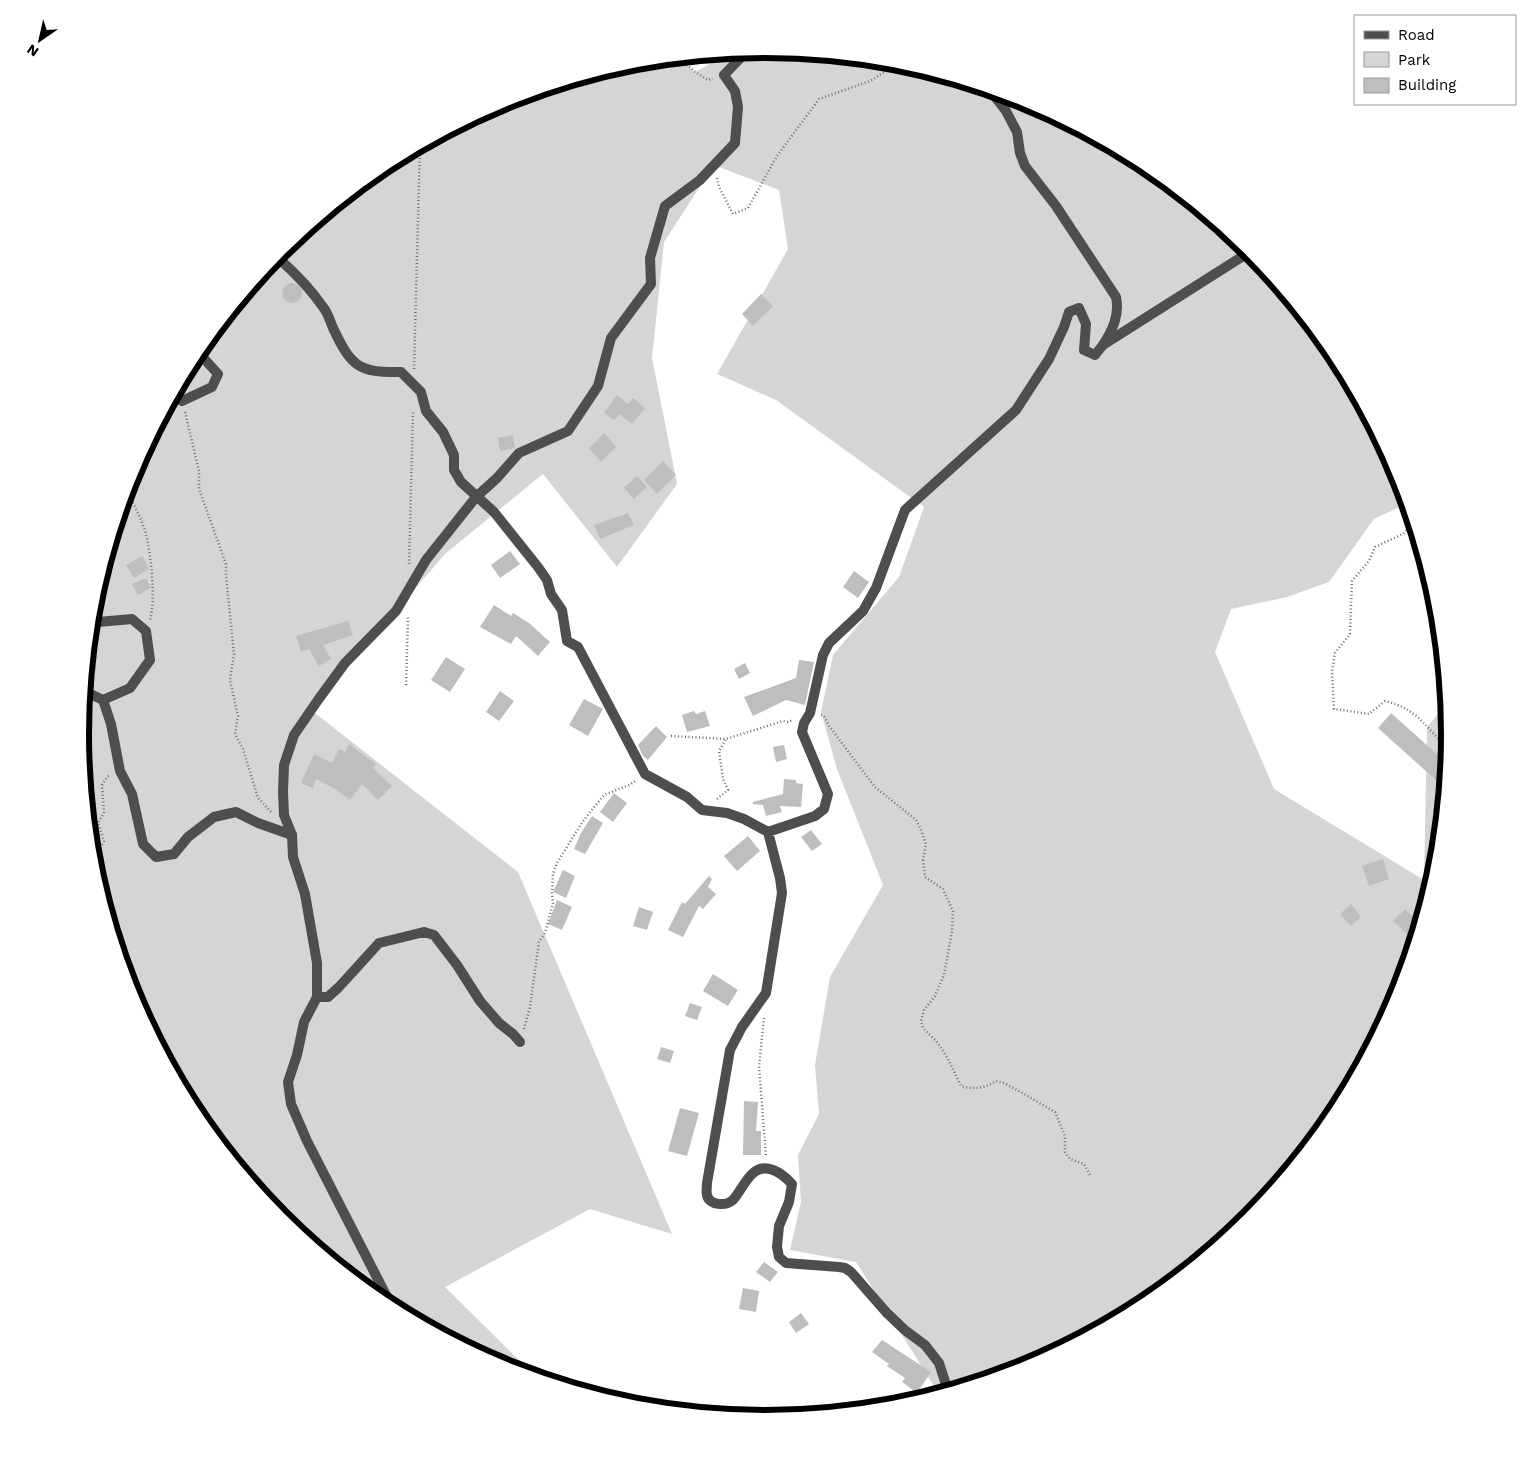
<svg xmlns="http://www.w3.org/2000/svg" width="1531" height="1468" viewBox="0 0 1531 1468" font-family="'Work Sans',sans-serif">
<style>
.green{fill:#d5d5d5}
.building{fill:#bebebe}
.lines{fill:none;stroke-linecap:round;stroke-linejoin:round}
.path{stroke:#707070;stroke-width:2.5;stroke-dasharray:1 2.5;stroke-linecap:butt}
.minor{stroke:#4e4e4e;stroke-width:10}
.tertiary{stroke:#4e4e4e;stroke-width:10}
.rim{fill:none;stroke:#000;stroke-width:6}
</style>
<rect width="100%" height="100%" fill="#fff"/>
<path class="green" d="M766 49 899 62 1028 101 1146 164 1250 250 1335 354 1399 472 1408 503 1374 519 1329 582 1287 597 1231 609 1215 652 1274 789 1424 880 1427 727 1448 702 1451 734 1438 868 1398 996 1335 1115 1250 1219 1146 1304 1027 1367 939 1394 856 1262 790 1250 801 1202 798 1155 819 1114 815 1065 830 977 883 885 837 769 821 712 833 655 899 577 924 507 776 400 717 374 788 249 779 190 714 165 664 242 652 358 677 484 617 567 543 474 445 554 311 710 518 872 672 1234 590 1209 445 1287 536 1377 503 1367 385 1304 281 1218 196 1114 132 996 93 867 80 734 93 600 133 472 196 353 281 249 385 164 504 101 632 62 677 57 695 72 732 52Z"/>
<path class="building" d="M282 293a10 10 0 1 1 20 0a10 10 0 1 1-20 0Z
M761 294 773 306 753 326 742 314Z
M617 395 628 404 633 398 645 408 632 424 619 414 614 420 604 413Z
M604 433 616 447 601 462 589 448Z
M513 435 515 448 500 451 498 438Z
M663 461 676 475 657 494 644 480Z
M637 476 647 487 634 499 624 488Z
M628 513 634 525 600 539 594 525Z
M510 551 520 564 500 578 491 565Z
M142 556 149 569 134 578 126 565Z
M854 571 869 582 858 598 843 587Z
M146 578 151 588 138 595 132 584Z
M494 605 511 616 513 613 529 623 550 642 538 656 516 636 511 644 480 627Z
M348 621 353 635 323 645 331 659 319 666 309 649 301 652 296 636Z
M446 657 465 669 450 692 431 680Z
M799 660 814 662 805 705 786 700 753 716 744 697 796 678Z
M745 663 750 673 739 679 734 669Z
M500 691 514 701 499 721 486 712Z
M584 699 603 709 588 736 569 725Z
M694 711 696 714 705 711 710 726 687 732 682 715Z
M1391 713 1448 764 1447 772 1438 782 1378 728Z
M656 726 667 737 648 760 643 756 638 745Z
M349 744 376 764 373 768 392 786 378 800 362 784 350 800 335 789 316 779 313 788 301 783 314 754 332 763 339 749 345 752Z
M784 745 787 759 776 762 773 747Z
M784 779 796 780V783L803 784 801 807 780 806 782 812 766 816 763 805 753 804V802L783 794Z
M614 793 627 803 613 822 600 812Z
M592 816 603 823 585 854 574 849 581 833Z
M811 830 822 844 812 851 801 837Z
M748 836 760 851 737 871 724 856Z
M1383 859 1389 879 1369 886 1362 866Z
M563 870 575 876 566 898 553 892Z
M709 876 712 879 708 887 716 894 703 909 699 906 683 937 668 930 682 902 685 904Z
M557 900 572 907 562 930 548 924Z
M1351 904 1361 917 1351 926 1340 914Z
M639 907 653 912 647 930 633 926Z
M1405 909 1419 923 1408 935 1393 921Z
M713 974 738 990 728 1006 703 991Z
M690 1003 702 1007 697 1020 685 1016Z
M661 1047 674 1051 670 1063 657 1059Z
M744 1101 758 1102 756 1131H761V1155H743Z
M680 1108 699 1113 687 1156 668 1151Z
M764 1262 778 1272 770 1282 756 1272Z
M743 1288 759 1291 756 1312 739 1309Z
M801 1313 809 1324 796 1333 789 1322Z
M882 1340 931 1372 917 1393 902 1382 905 1378 887 1366 889 1364 872 1352Z"/>
<g class="lines">
<path class="path" d="M679 57 695 72 708 80 713 79
M717 178 719 187 733 214 748 208 777 156 819 99 870 81 901 62
M414 369 420 146
M185 412 199 471V489L226 564V576L234 654 230 680 238 716 235 734 243 749 258 798 272 813
M127 490C133 504 142 519 146 534 151 555 156 600 150 620
M1414 523 1403 534 1375 547 1369 561 1352 581 1350 634 1335 653 1332 672 1334 709 1369 714 1385 701C1419 709 1425 728 1449 749
M409 564 413 412
M406 685 408 617
M821 715 824 716 829 726 875 787 916 820 921 830 926 844 923 860 925 877 943 889 953 911 952 931 944 975 935 996 924 1010 921 1021 923 1028 938 1043 948 1059 961 1086C974 1090 985 1088 996 1081L1004 1083 1019 1091 1055 1112 1065 1136V1152L1070 1159 1084 1164 1090 1175
M671 736 726 739 783 721 788 722 793 720
M717 799 728 790 723 779 719 751 726 739
M92 854 99 850 104 841 98 823 104 813 102 785 107 777 110 775
M764 1018 759 1066 766 1157
M524 1029 530 1007 539 942 545 933 553 903 552 893 553 874 557 863 583 821 604 795 629 785 637 780"/>
<path class="minor" d="M276 256C293 271 310 288 323 307 328 313 330 321 333 328 351 366 358 373 401 372L421 392 426 411 443 432 454 455V470L461 482 494 512 538 567 547 580 551 594 562 610 567 641 578 647 645 774 687 797 702 810 727 813 744 819 768 832
M292 835 293 857 305 894 317 963V997L304 1022 297 1055 288 1082 291 1104 307 1141 388 1299V1305
M317 997H328L339 987 379 943 424 932 434 935 457 965 480 1001 499 1023 513 1034 520 1042
M948 1391 939 1363 925 1345 906 1331 886 1312 851 1272 845 1268 839 1267 786 1263 779 1257 777 1247 779 1226 789 1202 792 1184C782 1173 765 1161 752 1174 744 1182 740 1192 733 1200 726 1206 709 1206 707 1195 706 1191 707 1187 707 1183L730 1050 742 1027 766 993 782 893 780 878 768 832 815 816 824 809 828 794 802 732 804 723 810 713 823 655 829 643 863 611 876 588 905 510 1016 410 1049 359 1064 327 1069 312 1079 308 1086 324 1084 350 1095 355 1103 345"/>
<path class="tertiary" d="M989 89 1006 111 1017 132 1020 153 1025 166 1056 206 1116 297C1120 315 1112 331 1103 345
M1106 343 1251 251
M174 394 182 401 212 387 218 374 197 351
M92 618 98 622 132 619 146 631 150 660 130 688 103 700
M84 691 103 700 111 724 120 771 132 794 143 844 156 857 174 854 188 837 214 817 236 812 258 823 292 835 284 815 283 792 284 765 294 735 318 700 345 663 396 611 426 560 476 497 497 478 519 453 568 431 598 386 611 338 651 284 650 258 665 206 700 180 735 143 738 107 735 91 724 75 747 51"/>
</g>
<path d="M0 0H1531V1468H0ZM89 734a676 676 0 1 1 1352 0a676 676 0 1 1-1352 0Z" fill="#fff" fill-rule="evenodd"/>
<path class="rim" d="M89 734a676 676 0 1 1 1352 0a676 676 0 1 1-1352 0Z"/>
<rect x="1354" y="15" width="162" height="90" fill="#ffffff" stroke="#999999"/>
<rect x="1364" y="31" width="25" height="8" fill="#4e4e4e" stroke="#999999"/>
<text x="1398" y="40" font-size="15" fill="#000000">Road</text>
<rect x="1364" y="52" width="25" height="15" fill="#d5d5d5" stroke="#999999"/>
<text x="1398" y="65" font-size="15" fill="#000000">Park</text>
<rect x="1364" y="78" width="25" height="15" fill="#bebebe" stroke="#999999"/>
<text x="1398" y="90" font-size="15" fill="#000000">Building</text>
<g transform="translate(40 40) rotate(214)" stroke="#ffffff" stroke-width="4" paint-order="stroke">
<path d="M0-4L9 19L0 12L-9 19Z" fill="#000000"/>
<text y="-8" font-size="14" font-weight="bold" text-anchor="middle" fill="#000000">N</text>
</g>
</svg>
